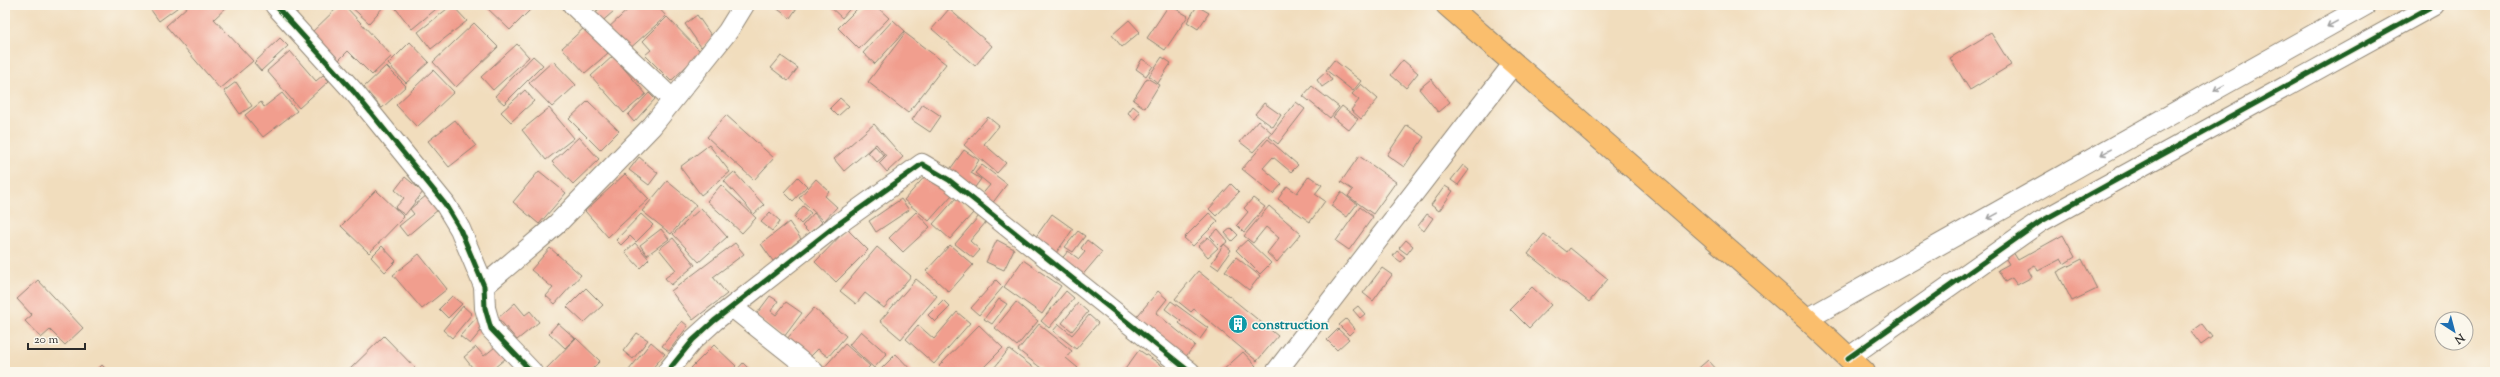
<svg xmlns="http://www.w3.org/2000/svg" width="2500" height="377" viewBox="0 0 2500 377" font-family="'Sorts Mill Goudy',serif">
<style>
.building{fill:#f19e8e}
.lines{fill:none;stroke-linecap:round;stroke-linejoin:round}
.minor-casing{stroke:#8e8474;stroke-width:22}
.major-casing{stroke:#8e8474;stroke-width:24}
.minor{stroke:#fff;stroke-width:20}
.major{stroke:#fabe6d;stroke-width:22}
.cycleway-casing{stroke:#fbf7ec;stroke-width:8}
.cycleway{stroke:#1b5e20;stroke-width:5}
.oneway{stroke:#a0a0a0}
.labels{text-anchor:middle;stroke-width:3;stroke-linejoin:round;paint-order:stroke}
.culture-label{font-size:14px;font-weight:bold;fill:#0d838f;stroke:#fbf7ec;text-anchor:start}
</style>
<rect width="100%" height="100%" fill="#fbf7ec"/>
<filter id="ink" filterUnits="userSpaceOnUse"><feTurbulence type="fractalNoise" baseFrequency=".025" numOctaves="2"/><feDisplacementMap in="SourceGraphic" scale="8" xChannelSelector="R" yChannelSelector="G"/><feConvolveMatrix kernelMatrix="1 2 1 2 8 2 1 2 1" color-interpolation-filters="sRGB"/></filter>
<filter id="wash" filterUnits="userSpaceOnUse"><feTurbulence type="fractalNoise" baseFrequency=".012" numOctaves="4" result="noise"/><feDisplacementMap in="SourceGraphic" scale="16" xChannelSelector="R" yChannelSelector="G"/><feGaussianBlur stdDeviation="0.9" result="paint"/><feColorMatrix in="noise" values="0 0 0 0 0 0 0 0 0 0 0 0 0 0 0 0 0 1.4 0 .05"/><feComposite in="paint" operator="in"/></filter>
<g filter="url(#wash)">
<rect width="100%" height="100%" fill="#f1ddbd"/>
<g id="blocks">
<path class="building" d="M158 5H181L159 21 151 10Z
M189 5H229L214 19 253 61 220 89 166 26Z
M340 5H344L392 56 372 75 348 51 336 63 309 35Z
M349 5H385L369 23Z
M393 5H441L412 29Z
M452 5 467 21 431 49 418 32Z
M484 5H535L510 30Z
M604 5H621L599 24 592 15Z
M633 5H656L666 16 627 51 607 29Z
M772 5H799L790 18Z
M828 5H853L842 18Z
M861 5H875L889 18 859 49 838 28Z
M1169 5 1188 16 1165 50 1147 38Z
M1197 6 1209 13 1198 29 1187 22Z
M949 9 992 46 975 66 932 29Z
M697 15 713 38 701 47 685 24Z
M667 17 701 52 671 81 645 55 651 50 643 41Z
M893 20 905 31 875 64 863 53Z
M1129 20 1140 32 1122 47 1112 35Z
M474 23 498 47 456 87 433 62Z
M585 27 608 53 585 73 562 48Z
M905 33 946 64 908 113 868 82Z
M1991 33 2011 65 1970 90 1950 58Z
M280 38 288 46 261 71 254 63Z
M410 42 429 62 406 83 388 64Z
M517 44 529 57 493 90 481 77Z
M290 51 316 81 323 75 329 81 299 108 267 71Z
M533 56 543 65 504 104 495 96Z
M613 56 646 94 624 113 591 76Z
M781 56 798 68 788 81 771 68Z
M1162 57 1171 63 1158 83 1149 76Z
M1142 59 1153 66 1146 76 1136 69Z
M1334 60 1361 81 1353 91 1326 70Z
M1403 60 1418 73 1406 88 1391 75Z
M553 61 576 85 552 107 529 83Z
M386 66 406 86 382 108 363 88Z
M433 70 454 92 417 127 396 105Z
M1326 72 1332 80 1322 87 1317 80Z
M1147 78 1159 85 1145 108 1133 100Z
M1431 79 1450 102 1438 112 1419 89Z
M236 82 252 106 240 114 224 91Z
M1361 84 1378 99 1361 119 1351 110 1359 100 1352 94Z
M1312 86 1339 107 1330 118 1303 96Z
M525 90 534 101 511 122 501 112Z
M282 93 297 111 263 137 245 115 261 102 264 107Z
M649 93 655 99 634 122 628 115Z
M840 98 849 106 838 116 830 108Z
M588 101 619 131 600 150 569 119Z
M1296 102 1305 109 1278 144 1269 137Z
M1264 103 1281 115 1273 127 1255 114Z
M923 104 941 116 930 132 912 120Z
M1133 106 1140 112 1135 119 1128 113Z
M1342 106 1358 119 1349 130 1333 117Z
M549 108 574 138 546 160 522 130Z
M726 115 774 158 754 180 707 137Z
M988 117 999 126 984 144 1006 163 997 173 964 145Z
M455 120 476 146 449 167 428 141Z
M1258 121 1271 132 1253 152 1240 142Z
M874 124 903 157 887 172 879 163 886 156 876 144 844 171 834 159Z
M1407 125 1424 137 1404 167 1387 155Z
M579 137 599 159 573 184 552 162Z
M1268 139 1298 165 1291 172 1273 157 1263 168 1282 184 1273 194 1242 169Z
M709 145 730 172 701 195 680 167Z
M875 146 884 156 877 162 868 152Z
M964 150 979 160 971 173 981 179 973 190 948 172Z
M1359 156 1396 182 1373 214 1348 196 1353 190 1341 182Z
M639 157 658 173 649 185 629 170Z
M982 165 1007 184 991 205 980 197 990 185 975 173Z
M1463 165 1469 170 1458 185 1451 180Z
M539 171 566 193 539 224 513 202Z
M734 172 764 205 754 214 724 181Z
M625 174 649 199 608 237 585 211Z
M927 174 952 195 929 221 904 200Z
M1309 176 1322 185 1315 194 1325 201 1310 222 1278 199 1287 186 1297 193Z
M405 177 423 192 405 215 395 208 404 198 395 190Z
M798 177 807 186 793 201 784 192Z
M816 179 829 191 825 196 837 207 824 221 799 198Z
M667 181 696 205 671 234 642 211Z
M1231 184 1239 192 1216 216 1209 209Z
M721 185 756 218 742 233 707 201Z
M1445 186 1453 191 1439 211 1431 205Z
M376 190 404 217 369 253 341 226Z
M1341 192 1357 204 1347 217 1331 206Z
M427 195 439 209 407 236 399 226 414 214 410 209Z
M956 198 973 213 950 239 933 224Z
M1253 198 1265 207 1244 232 1237 225 1248 212 1244 208Z
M901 199 909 210 876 232 869 221Z
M803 206 811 213 801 224 794 217Z
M1269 206 1301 234 1277 262 1267 253 1279 238 1266 227 1253 243 1244 236Z
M1360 207 1373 217 1349 250 1336 241Z
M701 208 727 237 699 262 673 234Z
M770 212 780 221 772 231 761 222Z
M916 212 930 227 903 252 889 238Z
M814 213 822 222 810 234 802 226Z
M1209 213 1218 221 1193 246 1184 238Z
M641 214 653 225 636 242 630 236 621 245 616 240Z
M1052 214 1073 229 1056 253 1035 238Z
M1427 214 1433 218 1424 231 1418 226Z
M979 216 986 222 970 241 980 250 973 258 955 244Z
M789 222 801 239 773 261 761 244Z
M1231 228 1238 235 1232 241 1225 233Z
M661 229 669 239 647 255 640 245Z
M847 229 868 250 836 282 815 262Z
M1218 229 1228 241 1221 247 1210 236Z
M1078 231 1085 236 1073 252 1065 247Z
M1544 234 1567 252 1570 248 1608 279 1589 302 1528 254Z
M2063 235 2075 257 2064 264 2061 259 2038 271 2035 265 2028 269 2032 277 2017 285 2012 278 2005 282 1998 270 2009 264 2004 256 2013 252 2018 260Z
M1208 237 1218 248 1208 257 1198 246Z
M673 238 695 265 671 285 665 278 676 270 659 249Z
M997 240 1014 249 1004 270 986 262Z
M1087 240 1102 252 1080 278 1060 261 1068 251 1079 259 1085 252 1081 248Z
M1247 240 1271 263 1260 274 1236 250Z
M1406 240 1413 246 1407 254 1399 248Z
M635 243 649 259 640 268 625 252Z
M735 243 744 254 713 277 727 294 693 320 671 291Z
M1224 244 1231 250 1218 269 1211 264Z
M950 245 973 265 949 292 926 271Z
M382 246 396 261 385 272 371 257Z
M877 247 911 276 884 308 865 293 856 304 840 291Z
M550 248 581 275 555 304 546 296 553 288 531 270Z
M1397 251 1405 257 1401 262 1393 256Z
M419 254 447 289 422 309 393 275Z
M1236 257 1260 276 1249 290 1225 271Z
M2082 259 2097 289 2072 301 2057 272Z
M1023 260 1061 286 1042 314 1004 287Z
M1382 268 1392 275 1373 301 1363 293Z
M1198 271 1278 336 1257 361 1194 309 1191 312 1175 299Z
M916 279 937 296 901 339 880 321Z
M38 280 83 328 65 345 50 330 41 338 25 321 32 315 17 299Z
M996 280 1003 287 979 315 971 308Z
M1532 287 1551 305 1529 328 1510 309Z
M586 288 603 305 584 323 567 307Z
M1066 291 1074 298 1049 328 1041 321Z
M1158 291 1167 299 1156 313 1195 345 1183 360 1134 320Z
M452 296 462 304 448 318 439 309Z
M770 296 778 301 771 311 776 315 786 302 802 313 784 337 755 316Z
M999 299 1007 304 992 324 984 319Z
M943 300 950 307 935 322 928 315Z
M1171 301 1208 328 1200 339 1179 323 1181 321 1165 309Z
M1016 302 1038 321 1017 346 995 328Z
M515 303 525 315 530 311 539 322 517 340 498 318Z
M1078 303 1088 312 1072 331 1062 323Z
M463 306 472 314 452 338 443 330Z
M1358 306 1365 314 1360 318 1353 310Z
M814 308 846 336 828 357 818 349 807 360 785 341Z
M957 312 970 323 934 364 906 339 918 325 934 339Z
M1089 315 1098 323 1076 349 1053 331 1059 324 1072 335Z
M476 318 485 326 470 344 460 336Z
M1346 319 1355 329 1349 335 1339 325Z
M682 321 688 326 669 351 662 346Z
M558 323 575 338 565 348 549 333Z
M1039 324 1072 351 1066 358 1078 368 1074 372H1046L1018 350Z
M2202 324 2212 337 2201 345 2191 332Z
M979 325 1003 348 979 372H945L939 366Z
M1338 329 1349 339 1337 350 1327 340Z
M861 331 887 354 874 368 849 345Z
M637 333 648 340 633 359 623 351Z
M384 336 417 370 347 372Z
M576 338 600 361 589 372H549L546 369Z
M651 342 665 354 649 372H632L629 370Z
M845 344 870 366 864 372H823L821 371Z
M714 345 736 366 730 372H696L691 368Z
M476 347 484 356 495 347 505 359 489 372H476L464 357Z
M1009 349 1039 372H991Z
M1139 350 1164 367 1160 372H1123Z
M1243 352 1256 366 1250 372H1221Z
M896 354 913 372H878Z
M1708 360 1719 372H1694Z
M743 363 752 372H735Z
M102 365 109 372H95Z"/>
</g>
</g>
<g filter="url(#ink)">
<use href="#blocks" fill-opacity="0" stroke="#8e8474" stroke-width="1"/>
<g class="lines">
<defs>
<path id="minor" d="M275 5 354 92 445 204 460 229 484 286 485 308 491 329 532 372
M573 5 672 99
M484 286 557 224 652 126 728 31 744 5
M732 307 814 372
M1807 319 2366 5
M1848 358 2040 222 2434 5
M667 372 693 340 714 321 834 227 922 164 949 180 1190 372
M1276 372 1514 63"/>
<path id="major" d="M1447 5 1807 319 1864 372"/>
</defs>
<use href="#minor" class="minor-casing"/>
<use href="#major" class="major-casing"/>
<use href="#minor" class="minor"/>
<use href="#major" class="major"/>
<defs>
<path id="cycleway" d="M275 5 354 92 445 204 460 229 484 286 485 308 491 329 532 372
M1848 358 2040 222 2434 5
M667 372 693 340 714 321 834 227 922 164 949 180 1190 372"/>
</defs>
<use href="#cycleway" class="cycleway-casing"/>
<use href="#cycleway" class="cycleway"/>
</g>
<defs><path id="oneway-shaft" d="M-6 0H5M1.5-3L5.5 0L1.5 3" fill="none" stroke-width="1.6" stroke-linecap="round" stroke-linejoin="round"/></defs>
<g class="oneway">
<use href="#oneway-shaft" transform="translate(2332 24) rotate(151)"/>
<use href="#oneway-shaft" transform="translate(2219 88) rotate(151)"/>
<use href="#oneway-shaft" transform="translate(2106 152) rotate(151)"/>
<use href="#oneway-shaft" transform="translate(1993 216) rotate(151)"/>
</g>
</g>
<defs>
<symbol id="building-disc" viewBox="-11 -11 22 22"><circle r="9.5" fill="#0f9aa8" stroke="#fbf7ec"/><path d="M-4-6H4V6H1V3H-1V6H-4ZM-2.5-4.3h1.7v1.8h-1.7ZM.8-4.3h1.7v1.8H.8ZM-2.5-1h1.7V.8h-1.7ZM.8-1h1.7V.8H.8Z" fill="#fff"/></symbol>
</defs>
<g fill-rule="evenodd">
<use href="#building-disc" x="1227" y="313" width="22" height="22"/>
</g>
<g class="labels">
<g class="culture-label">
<text x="1252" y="329">construction</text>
</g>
</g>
<rect width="2500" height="377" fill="none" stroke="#fbf7ec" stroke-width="20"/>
<g transform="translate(2454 331) rotate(144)"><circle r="19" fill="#fbf7ec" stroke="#a8a59f"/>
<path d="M0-3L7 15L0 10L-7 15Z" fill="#1f6fb2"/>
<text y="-6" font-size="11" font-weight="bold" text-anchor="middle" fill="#2b2b2b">N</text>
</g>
<path d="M28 343v6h57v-6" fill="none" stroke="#2b2b2b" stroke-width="2"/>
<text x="34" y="343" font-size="12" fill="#2b2b2b" stroke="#fbf7ec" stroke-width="3" paint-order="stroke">20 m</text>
</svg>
